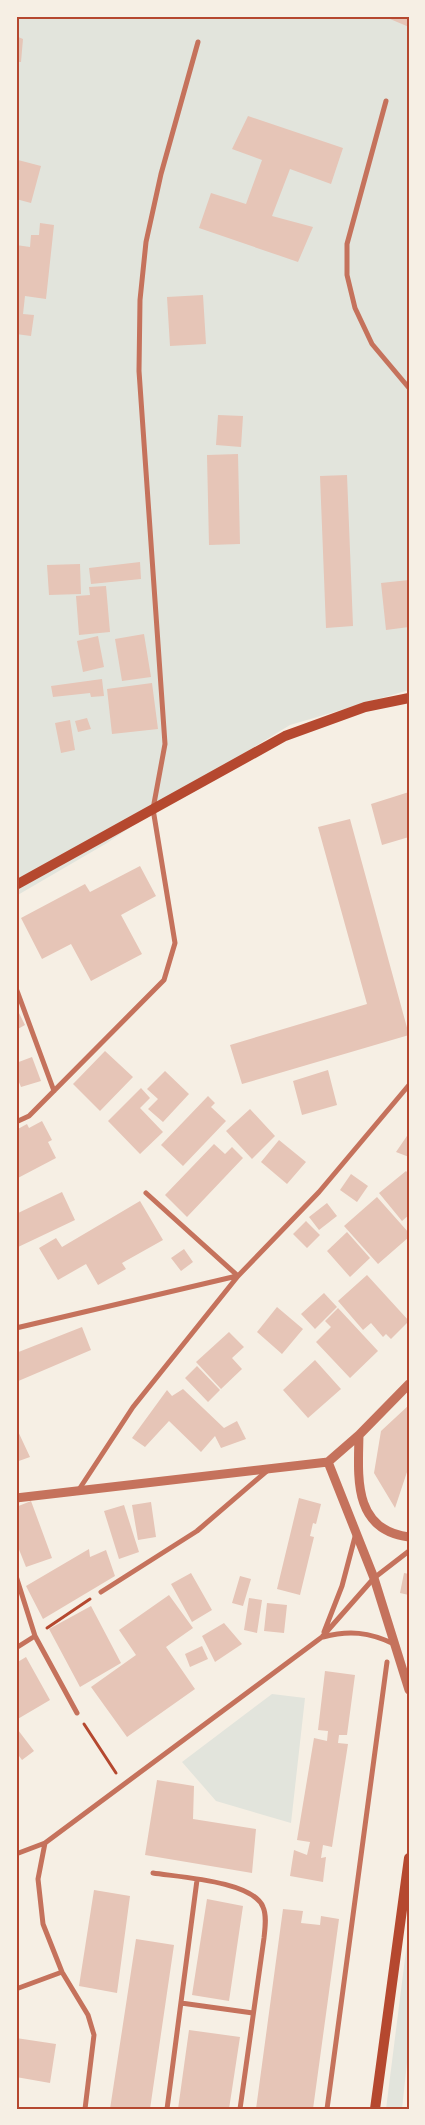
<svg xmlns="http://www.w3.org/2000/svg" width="425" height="2125" viewBox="0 0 425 2125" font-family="Karla,sans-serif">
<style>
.green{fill:#e2e4dc}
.building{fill:#e6c5b7}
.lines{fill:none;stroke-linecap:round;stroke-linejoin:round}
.path{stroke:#b5482f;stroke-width:3}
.minor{stroke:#c5725c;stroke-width:5}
.tertiary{stroke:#c5725c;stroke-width:9}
.secondary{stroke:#b5482f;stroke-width:10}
.neatline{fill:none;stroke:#b5482f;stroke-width:2}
</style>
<rect width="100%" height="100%" fill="#f6efe4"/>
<path class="green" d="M16 16H409V690L290 725 205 777 107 843 16 896Z
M272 1694 305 1698 291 1823 216 1801 182 1762Z
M409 1927V2044L402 2109H386Z"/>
<path class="building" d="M383 16H409V27Z
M16 36 23 39 21 62H16Z
M248 116 343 148 331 184 290 169 272 216 313 227 298 262 199 228 211 193 246 204 262 160 232 149Z
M18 160 41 166 31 203 16 199Z
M40 223 54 225 46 299 25 296 23 314 34 315 31 336 16 334V245L30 247 31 235H39Z
M203 295 206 344 170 346 167 297Z
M218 415 243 416 241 447 216 445Z
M238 454 240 544 209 545 207 455Z
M347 475 353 626 326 628 320 476Z
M140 562 141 579 91 584 89 568Z
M80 564 81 594 49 595 47 565Z
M409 580V627L386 630 381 583Z
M106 586 110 632 79 635 76 596 90 595 89 587Z
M144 634 151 677 122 681 115 639Z
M98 636 104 667 83 672 77 641Z
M102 679 104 696 91 697 90 693 53 697 51 686Z
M152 683 158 729 112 734 107 689Z
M87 718 91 729 78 732 75 721Z
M70 720 75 750 61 753 55 723Z
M409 792V837L382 845 371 804Z
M350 819 409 1035 242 1084 230 1045 367 1004 318 827Z
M140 866 156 896 121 915 142 954 91 981 71 944 42 959 21 918 85 884 90 892Z
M16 1007 25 1025 16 1030Z
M105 1051 133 1077 100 1111 73 1084Z
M32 1057 41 1081 21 1087 16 1075V1063Z
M328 1070 337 1105 302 1115 293 1081Z
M165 1071 189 1094 163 1122 148 1109 158 1099 147 1089Z
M141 1088 150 1098 140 1108 163 1132 140 1154 108 1121Z
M208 1096 215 1103 211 1107 226 1121 183 1166 161 1145Z
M250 1109 275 1136 252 1159 226 1131Z
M42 1121 52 1140 48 1142 56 1158 16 1179V1130L27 1124 29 1128Z
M409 1133V1157L396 1152Z
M279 1140 306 1162 287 1184 261 1162Z
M214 1144 225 1154 232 1147 243 1158 187 1217 165 1195Z
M406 1171 409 1174V1215L402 1221 379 1193Z
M351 1174 368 1186 357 1202 340 1190Z
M62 1192 75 1220 16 1248V1214Z
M377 1197 409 1233V1237L378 1264 344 1226Z
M140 1201 163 1240 122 1263 126 1269 98 1285 86 1264 58 1280 39 1248 56 1238 62 1247Z
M327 1203 337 1216 319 1230 309 1217Z
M306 1221 320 1235 307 1248 293 1234Z
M347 1232 370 1258 350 1277 327 1251Z
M184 1249 193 1262 181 1271 171 1258Z
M367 1275 409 1321 391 1339 386 1334 383 1337 371 1323 363 1330 338 1301Z
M324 1293 337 1307 315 1329 301 1314Z
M277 1307 303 1329 282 1354 257 1332Z
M338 1308 378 1351 350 1378 316 1342 331 1327 325 1321Z
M82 1327 91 1350 16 1382V1353Z
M229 1332 244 1347 232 1358 242 1369 221 1389 196 1362Z
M315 1360 341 1389 308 1418 283 1390Z
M197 1366 220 1390 208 1402 185 1378Z
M183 1389 224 1428 237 1421 246 1439 221 1448 215 1436 201 1452 169 1421 145 1447 132 1438 167 1390 172 1396Z
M409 1405V1466L395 1508 374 1473 381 1431Z
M16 1427 30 1457 16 1462Z
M299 1498 321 1504 316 1524 313 1523 310 1536 314 1537 300 1595 277 1589Z
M31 1501 52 1558 26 1567 16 1542V1507Z
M151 1502 156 1537 138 1540 132 1505Z
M124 1505 139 1552 119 1559 104 1511Z
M89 1549 90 1557 106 1550 115 1576 43 1619 26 1586Z
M191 1573 212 1610 192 1622 171 1584Z
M404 1573 409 1574V1595L400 1593Z
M240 1576 251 1579 243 1606 232 1603Z
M169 1595 193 1628 166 1647 195 1689 127 1737 91 1687 136 1655 119 1630Z
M249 1598 262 1600 257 1633 244 1630Z
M267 1603 287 1605 284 1633 264 1631Z
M91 1606 121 1663 80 1687 49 1629Z
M224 1623 242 1644 215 1662 202 1636Z
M202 1646 208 1659 190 1667 185 1654Z
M26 1657 50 1700 16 1720V1663Z
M325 1671 355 1675 347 1735H339L338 1743 348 1744 332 1847 323 1845 321 1858 326 1857 323 1882 290 1876 294 1850 307 1855 310 1842 297 1840 314 1738 327 1741 328 1731 318 1730Z
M18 1730 34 1751 22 1760 16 1752Z
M157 1780 194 1786 193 1819 256 1829 252 1873 145 1855Z
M94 1890 130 1896 117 1993 79 1986Z
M207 1899 243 1906 229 2001 192 1995Z
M283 1909 303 1911 301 1923 320 1925 321 1916 339 1919 313 2109H256Z
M136 1939 174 1945 150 2109H110Z
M189 2030 240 2037 229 2109H178Z
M16 2038 56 2044 50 2083 16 2077Z"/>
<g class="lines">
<path class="path" d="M47 1628 90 1599
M84 1724 116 1773"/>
<path class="minor" d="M386 101 347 244V275L355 308 372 344 409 388
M16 988 54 1091
M16 1122 29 1116 164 980 175 943 153 809 165 744 139 371 140 300 146 242 161 174 198 42
M146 1193 238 1276
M16 1328 237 1276
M78 1491 133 1407 238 1276 319 1192 409 1085
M16 1576 35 1636 77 1713
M101 1592 197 1531 268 1470
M324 1632 342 1586 356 1533
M323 1637C349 1630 369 1632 394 1644
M16 1648 35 1636
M16 1854 45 1843
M153 1873C178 1877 253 1881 263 1907 267 1916 265 1928 264 1938L240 2109
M16 1989 62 1972
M181 2003 253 2013
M85 2109 94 2035 88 2015 62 1972 43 1924 38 1879 45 1843 322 1637 374 1578 409 1551
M167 2109 197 1880
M327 2109 387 1662"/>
<path class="tertiary" d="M359 1435C358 1478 353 1530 409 1537
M328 1462 374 1578 409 1690
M16 1498 328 1462 359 1435 409 1384"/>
<path class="secondary" d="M16 885 285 736 365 707 409 698
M375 2109 409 1858"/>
</g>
<rect width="425" height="2125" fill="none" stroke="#f6efe4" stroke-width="35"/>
<rect x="18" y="18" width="390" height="2090" class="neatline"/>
</svg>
